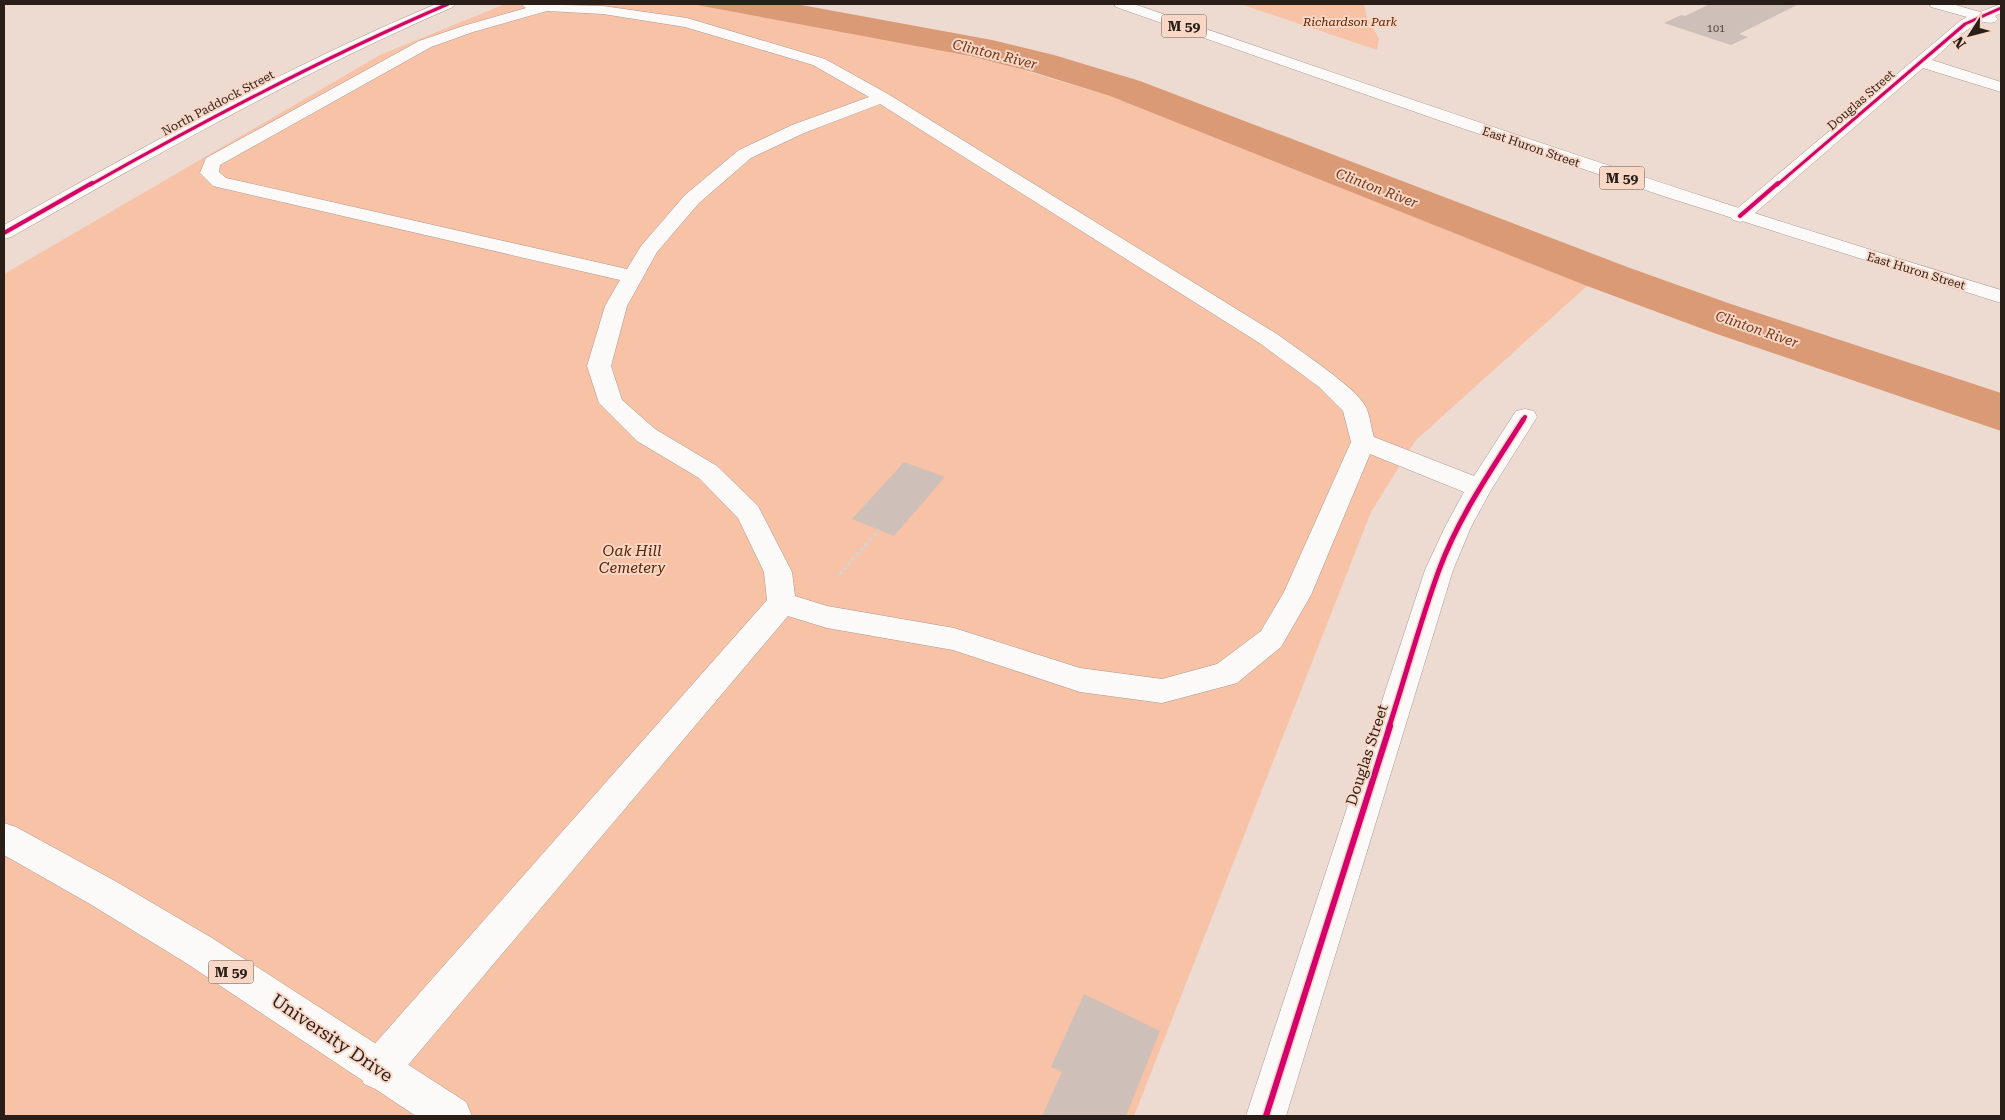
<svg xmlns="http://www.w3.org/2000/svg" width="2005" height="1120" viewBox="0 0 2005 1120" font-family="'Roboto Serif',serif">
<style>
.green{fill:#f7c2a5}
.water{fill:#db9a76}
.building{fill:#cec0b8}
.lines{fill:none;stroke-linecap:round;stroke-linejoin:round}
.minor-casing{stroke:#a79a93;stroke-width:1}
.highway-casing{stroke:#a79a93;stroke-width:1}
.path{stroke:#d7d2cf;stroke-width:3;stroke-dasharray:4 2.5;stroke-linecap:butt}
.minor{fill:#fcfaf8;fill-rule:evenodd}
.highway{fill:#fcfaf8;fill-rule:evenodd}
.cycleway-far3-casing{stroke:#f8d7c7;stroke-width:5}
.cycleway-far2-casing{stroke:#f8d7c7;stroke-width:6}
.cycleway-far1-casing{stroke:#f8d7c7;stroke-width:8}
.cycleway-casing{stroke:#f8d7c7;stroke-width:9}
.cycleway-far3{stroke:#d6006c;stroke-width:3}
.cycleway-far2{stroke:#d6006c;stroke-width:4}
.cycleway-far1{stroke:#d6006c;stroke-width:5}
.cycleway{stroke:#d6006c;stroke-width:6}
.labels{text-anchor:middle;stroke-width:4;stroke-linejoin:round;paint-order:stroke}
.far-number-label{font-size:11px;fill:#524640}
.far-park-label{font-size:12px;font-style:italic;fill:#592300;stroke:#f8d7c7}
.far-street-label{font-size:12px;fill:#291e18;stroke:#f8d7c7}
.shield{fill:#f8d7c7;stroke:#67564c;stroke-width:1}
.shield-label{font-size:14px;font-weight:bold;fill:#291e18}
.far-water-label{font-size:14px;font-style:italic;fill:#6f3715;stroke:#f8d7c7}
.park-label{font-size:15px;font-style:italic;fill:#592300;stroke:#f8d7c7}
.street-label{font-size:15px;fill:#291e18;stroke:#f8d7c7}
.near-street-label{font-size:18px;fill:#291e18;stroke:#f8d7c7}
</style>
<rect width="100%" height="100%" fill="#eddbd2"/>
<path class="green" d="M505 4H691L933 48 1006 65 1110 96 1587 286 1415 441 1371 512 1134 1116H4V274L380 55Z
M1240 4H1364L1367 17 1379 39 1377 50Z"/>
<path class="water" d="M691 4H796L992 40 1054 55 1140 81 1630 268 1728 303 2001 393V431L1711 332 1587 286 1110 96 1033 72 970 56Z"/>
<path class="building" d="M1710 4H1799L1739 34 1748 37 1731 45 1664 23 1681 15 1685 16Z
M904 462 945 477 894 536 852 519Z
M1084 994 1160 1031 1126 1116H1042L1062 1072 1051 1067Z"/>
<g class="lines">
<defs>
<path id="minor" d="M436 4H455L453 7C300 73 156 155 11 237L4 239V225C145 146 286 67 436 4Z
M521 4 603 6 687 18 825 59 888 94 1277 334C1297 349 1356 387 1366 407 1370 416 1371 428 1374 437L1474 476 1516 411 1525 409 1534 411 1537 417 1491 490 1471 527 1453 570 1286 1116H1246L1425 570 1445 527 1464 492 1370 454 1311 595 1281 647 1237 683 1226 686 1162 703 1080 692 953 650 827 628 788 616 392 1084 378 1090 364 1084 358 1070 364 1056 767 600 764 572 738 518 699 478 637 441 599 403 587 366 605 306 620 280 213 186 200 173 206 158 419 41 463 26 526 8ZM547 11 603 14 685 27 813 65 869 97 792 125 739 150 685 195 641 246 627 269 226 178 219 172 220 165 431 47 473 32ZM880 104 1261 344 1319 387 1343 411 1351 442 1284 592 1261 631 1217 664 1162 679 1080 668 954 628 827 606 795 596 792 572 758 506 717 466 655 429 622 400 611 366 627 306 657 252 699 203 751 158 804 133Z
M1929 4H1952L1980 12 2001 4V13L1995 16 1998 19 1995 22C1990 24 1985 21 1980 23 1962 30 1947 48 1932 60L2001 82V92L1923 68 1747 220 1740 222 1733 220 1730 216 1733 212 1960 21 1967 17 1931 7Z"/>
<path id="highway" d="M1114 4H1134C1422 104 1710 202 2001 290V303L1663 196 1444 122 1116 7Z
M4 823 16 827 115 881 212 938 466 1102 472 1116H416L186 963 90 904 4 855Z"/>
</defs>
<use href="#minor" class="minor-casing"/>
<use href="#highway" class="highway-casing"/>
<path class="path" d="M839 575 879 530"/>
<use href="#minor" class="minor"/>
<use href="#highway" class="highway"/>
<defs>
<path id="cycleway-far3" d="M90 185C207 119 325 57 448 4
M1777 185 1965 24 2001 8"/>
<path id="cycleway-far2" d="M1740 216 1778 183
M4 233 92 183
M1522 422 1525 417"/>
<path id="cycleway-far1" d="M1389 727C1406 675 1420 622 1439 570 1459 516 1492 469 1523 420"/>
<path id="cycleway" d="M1266 1116 1390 726"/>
</defs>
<use href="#cycleway-far3" class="cycleway-far3-casing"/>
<use href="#cycleway-far2" class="cycleway-far2-casing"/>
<use href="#cycleway-far1" class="cycleway-far1-casing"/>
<use href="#cycleway" class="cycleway-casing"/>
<use href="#cycleway-far3" class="cycleway-far3"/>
<use href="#cycleway-far2" class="cycleway-far2"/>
<use href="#cycleway-far1" class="cycleway-far1"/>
<use href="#cycleway" class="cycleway"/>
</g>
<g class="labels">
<g class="far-number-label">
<text x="1716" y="32">101</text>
</g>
<g class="far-park-label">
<text x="1350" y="26">Richardson Park</text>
</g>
<g class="far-street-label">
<text transform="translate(1861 100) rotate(-41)" y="4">Douglas Street</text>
<text transform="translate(218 103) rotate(-28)" y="4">North Paddock Street</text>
<text transform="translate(1531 147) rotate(19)" y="4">East Huron Street</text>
<text transform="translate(1916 271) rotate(17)" y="4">East Huron Street</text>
</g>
<g class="shield">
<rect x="1161.5" y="14.5" width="45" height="23" rx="4"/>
<rect x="1599.5" y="166.5" width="45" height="23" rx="4"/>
<rect x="208.5" y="960.5" width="45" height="23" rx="4"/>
</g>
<g class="shield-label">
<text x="1184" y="31">M 59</text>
<text x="1622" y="183">M 59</text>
<text x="231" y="977">M 59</text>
</g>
<g class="far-water-label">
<text transform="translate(995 54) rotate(14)" y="5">Clinton River</text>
<text transform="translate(1377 188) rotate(21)" y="5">Clinton River</text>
<text transform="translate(1757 329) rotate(19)" y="5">Clinton River</text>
</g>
<g class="park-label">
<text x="632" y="556">Oak Hill<tspan x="632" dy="17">Cemetery</tspan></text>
</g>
<g class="street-label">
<text transform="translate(1367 755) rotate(-72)" y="5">Douglas Street</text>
</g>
<g class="near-street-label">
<text transform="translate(332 1038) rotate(34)" y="6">University Drive</text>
</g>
</g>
<rect width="2005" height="1120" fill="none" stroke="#291e18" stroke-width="10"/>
<g transform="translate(1970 35) rotate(234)" stroke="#f8d7c7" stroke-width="4" paint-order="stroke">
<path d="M0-4L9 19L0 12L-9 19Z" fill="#291e18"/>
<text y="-8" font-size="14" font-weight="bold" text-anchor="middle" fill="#291e18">N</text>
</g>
</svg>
